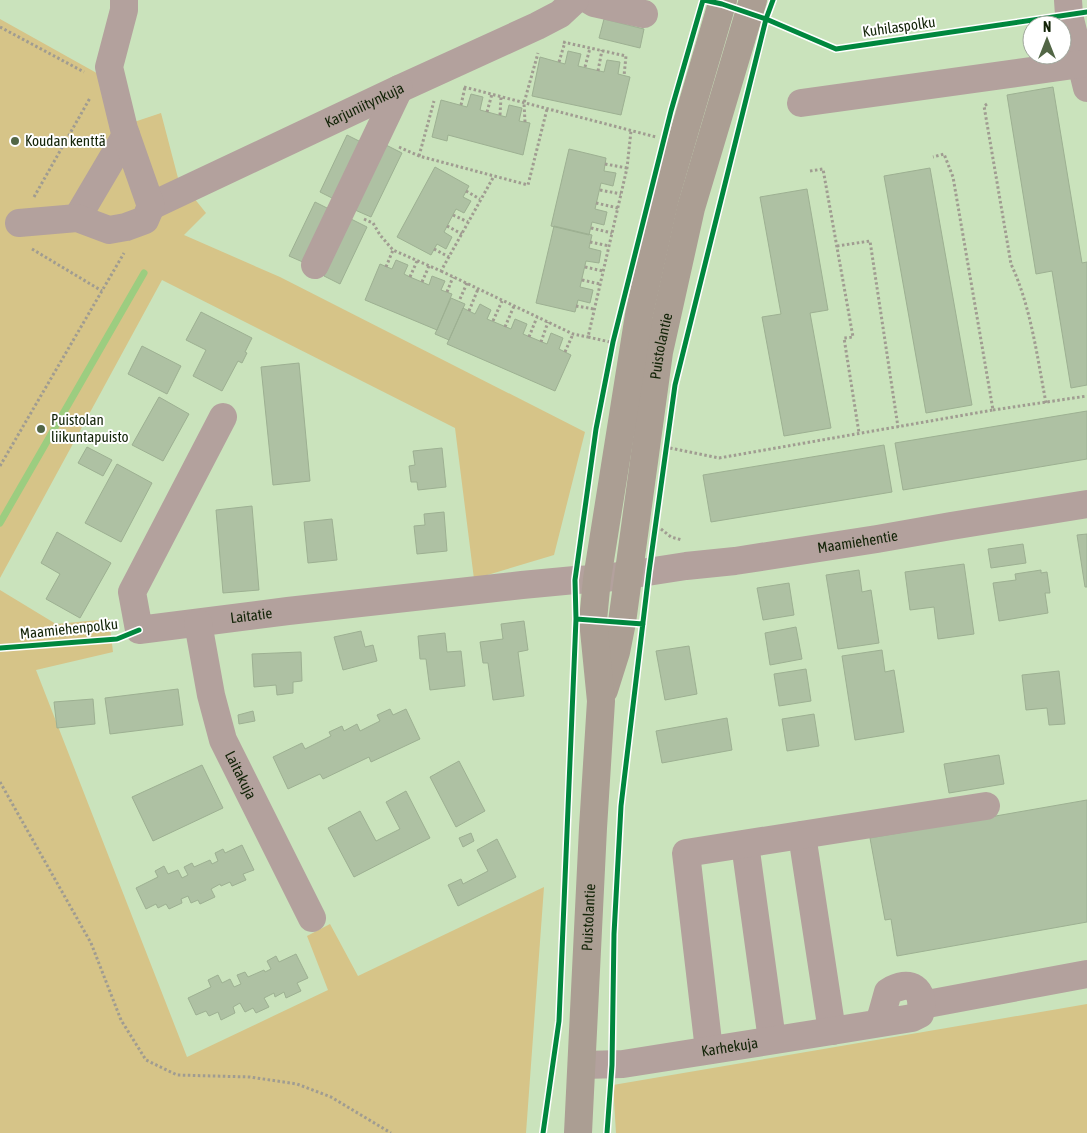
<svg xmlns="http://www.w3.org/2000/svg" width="1087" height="1133" viewBox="0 0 1087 1133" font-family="'Asap Condensed',sans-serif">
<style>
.green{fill:#d6c488}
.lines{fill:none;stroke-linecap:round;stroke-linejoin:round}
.stream{stroke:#9ccd80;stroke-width:7}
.building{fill:#aec1a3;stroke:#9db092}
.path{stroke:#a09c91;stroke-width:3;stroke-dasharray:2.5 2.5;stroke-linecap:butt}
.minor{stroke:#b3a19d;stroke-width:28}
.major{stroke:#ab9e93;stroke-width:28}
.cycleway-casing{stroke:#fff;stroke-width:8}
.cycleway{stroke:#00873e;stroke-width:5}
.poi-dot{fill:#526646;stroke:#fff;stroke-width:2}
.labels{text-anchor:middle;stroke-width:4;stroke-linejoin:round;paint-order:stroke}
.street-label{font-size:15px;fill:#122307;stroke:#fff}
.poi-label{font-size:15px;fill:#122307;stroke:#fff;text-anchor:start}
</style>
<rect width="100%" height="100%" fill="#cae3bc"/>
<path class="green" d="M0 19 102 76 119 127 161 113 178 178 206 213 184 235 280 277 585 432 554 555 474 579 455 428 162 280 0 578Z
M0 590 56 624 109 619 113 652 36 670 187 1057 328 990 307 936 330 924 358 976 544 887 526 1133H0Z
M1087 1004V1133H616L613 1085Z"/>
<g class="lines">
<path class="stream" d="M0 523 144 273"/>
</g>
<path class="building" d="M604 19 644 29 640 48 599 38Z
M568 51 581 54 578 66 604 72 607 60 620 62 618 74 630 77 621 115 532 96 540 57 565 64Z
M1053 87 1082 263 1087 262V385L1071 388 1052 271 1036 274 1007 95Z
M471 94 483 97 480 110 506 117 509 105 522 108 519 121 530 123 523 155 448 135 447 141 432 137 441 100 467 107Z
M347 135 363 143 336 200 320 192Z
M386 145 402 153 371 217 355 210Z
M569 149 606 158 604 171 616 173 613 186 601 183 595 209 607 212 604 225 592 222 589 235 551 226Z
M435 167 469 186 463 197 471 201 464 213 456 209 444 232 452 237 446 249 437 244 431 255 397 237Z
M930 168 972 405 926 413 884 176Z
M807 189 828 310 810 313 831 428 784 436 762 317 781 314 760 197Z
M315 202 331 210 305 263 289 256Z
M351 219 367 227 340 284 324 276Z
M554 226 592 235 589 248 601 251 599 263 586 261 580 287 593 290 590 303 578 300 575 312 536 303Z
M396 260 408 265 404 274 410 277 429 285 432 276 445 281 441 290 452 294 437 330 365 300 380 264 392 269Z
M451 298 465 304 449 340 435 334Z
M480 304 491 310 487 319 511 329 515 319 527 324 523 334 547 344 551 333 563 338 559 349 571 355 555 391 447 344 463 308 475 314Z
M201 312 252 338 245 352 247 353 242 363 238 361 222 391 193 376 206 350 186 340Z
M142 346 181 366 167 394 128 374Z
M299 363 310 481 273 485 261 367Z
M159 397 189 414 163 461 132 445Z
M1087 411V459L903 490 895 443Z
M884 445 892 492 711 522 703 475Z
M87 447 112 460 103 476 78 463Z
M442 448 446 487 418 490 417 482H411L409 466 415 465 413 451Z
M117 464 152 483 121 542 85 523Z
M252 506 259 590 223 593 216 510Z
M444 512 447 551 417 554 414 526 425 525 424 514Z
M332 519 337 560 308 563 304 522Z
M57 532 111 563 80 618 46 599 60 574 41 563Z
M1087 534V587H1085L1077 535Z
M1023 544 1026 563 991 568 988 549Z
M964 564 974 634 938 639 934 607 910 610 905 572Z
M859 570 862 592 871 590 879 643 838 649 826 575Z
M1041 570V573L1047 572 1050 593H1045L1048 613 999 621 993 583 1016 580 1015 574Z
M789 583 794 615 763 620 757 588Z
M524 621 528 650 518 652 524 696 493 700 488 663H483L480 642 503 639 501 624Z
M796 627 802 659 770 665 765 633Z
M361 631 365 647 373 645 377 661 343 670 334 637Z
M445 633 447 652 461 651 465 686 430 690 426 659H420L418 636Z
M689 646 697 694 665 700 656 651Z
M882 650 885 672 894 670 904 732 855 740 842 656Z
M301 652 302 681 293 682V693L277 695 276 685 254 687 252 654Z
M806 669 811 701 779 706 774 674Z
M1059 671 1065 724 1049 725 1047 708 1026 710 1022 675Z
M178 689 183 725 110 734 105 698Z
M93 699 95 724 57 728 54 702Z
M390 709 393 715 406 709 420 739 371 762 369 757 323 779 320 774 288 789 273 757 302 743 305 749 331 736 329 732 342 726 344 731 357 724 360 731 380 721 377 715Z
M253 711 255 721 239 724 238 715Z
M814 714 819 746 787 751 782 719Z
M727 718 732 750 662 763 656 731Z
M999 755 1004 784 949 793 944 764Z
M459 761 485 811 456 827 430 777Z
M202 765 223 808 153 841 132 797Z
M406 791 430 838 354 877 328 828 360 811 376 841 400 829 386 802Z
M1087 800V922L897 956 891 919 885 920 870 838Z
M471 833 474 841 463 847 459 838Z
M497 839 516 877 458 906 448 885 461 879 463 884 488 871 477 850Z
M242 845 254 870 243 874 246 880 232 886 230 882 221 886 220 884 211 889 215 897 200 904 198 900 191 903 188 896 181 899 182 903 169 909 166 904 158 908 156 904 146 909 136 888 158 877 155 871 164 866 168 874 178 870 182 878 188 875 184 867 192 863 194 867 210 860 212 864 218 861 215 853 223 849 225 853Z
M296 954 308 978 297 983 301 991 286 998 284 992 275 997 274 993 264 998 269 1007 256 1013 253 1008 245 1012 240 1003 233 1007 235 1013 221 1020 218 1012 209 1016 206 1011 196 1015 188 998 211 987 208 980 218 975 222 983 230 979 234 987 241 984 237 975 245 972 248 977 264 970 265 972 271 969 267 961 276 956 279 962Z"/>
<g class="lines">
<path class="path" d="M0 27 84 72
M563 42 626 56 624 76
M559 62 565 42
M585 67 590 48
M598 71 602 50
M464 87 656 137
M987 104 984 106 1011 264C1031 307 1037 356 1046 403
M461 105 465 87
M487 112 492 94
M500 115 501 97
M525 122 524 103 538 53
M399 147 419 156 528 185 547 109
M419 156 434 101
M605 164 627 168
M810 171 823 169 853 337 844 338 859 433
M600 190 621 194
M466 191 480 199
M34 197 90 98
M596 203 618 208
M453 215 468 222
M364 219 373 223 380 235 393 250 441 271 494 176
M447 226 462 234
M591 228 612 233
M590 242 609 246
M837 246 870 241 898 427
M32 249 102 291
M434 249 449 257
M386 267 393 250
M585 267 603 271
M441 271 573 334 588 337
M410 277 417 261
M582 280 600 284
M422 282 429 266
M447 292 453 277
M460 299 467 283
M576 306 594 309
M469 311 478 289
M493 321 502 301
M505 327 514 306
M529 337 537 317
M541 342 548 322
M610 342 588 337 627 168 631 131
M565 352 573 334
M993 410 1087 396
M670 448 719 458 993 410 953 177 944 154 933 157
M0 466 124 253
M661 529 671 537 682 540
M0 782 91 943 121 1020 146 1060 177 1075 250 1077 297 1084 331 1097 391 1133"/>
<g class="minor">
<path d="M589 0 594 3 644 14"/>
<path d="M1068 0 1069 15 1087 88"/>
<path d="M801 103 1081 64"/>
<path id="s1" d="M151 206 399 89 537 26 560 14 575 0"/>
<path d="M77 218 126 135"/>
<path d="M19 223 77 218 109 230 126 227 145 220 151 206 124 129 109 67 124 10V0"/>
<path d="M315 265 399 89"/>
<path id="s2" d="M223 417 132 592 139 630 288 611 522 585 575 580 597 579 628 575 686 566 735 561 877 539 951 526 1087 504"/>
<path id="s3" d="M198 623 211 695 223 740 312 918"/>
<path d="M802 835 832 1031"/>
<path d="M745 844 772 1040"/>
<path d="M922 1005 1087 974"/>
<path d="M709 1050 686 853 986 806"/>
<path id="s4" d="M582 1065 623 1064 832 1031 912 1018 920 1014C926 989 910 978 888 992L881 1017 876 1023"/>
</g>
<g class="major">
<path id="s5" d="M604 690 616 652 622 622 659 352 691 208 753 0"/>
<path id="s6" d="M578 1133 593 828 601 701 593 620 597 579 639 315 665 198 723 0"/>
</g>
<defs>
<path id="cycleway" d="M704 0 722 4 766 19 836 49 1087 12
M576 619 643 624
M0 648 117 639 139 630
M543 1133 559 1021 576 619 575 580 596 429 613 342 671 111 703 0
M607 1133 612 1065 614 934 621 806 649 572 675 385 766 19 773 0"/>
</defs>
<use href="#cycleway" class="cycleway-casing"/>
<use href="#cycleway" class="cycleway"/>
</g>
<g class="poi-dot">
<circle cx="15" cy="141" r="5"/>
<circle cx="41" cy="429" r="5"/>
</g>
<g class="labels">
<g class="street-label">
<text transform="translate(899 27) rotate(-8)" y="5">Kuhilaspolku</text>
<text dy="5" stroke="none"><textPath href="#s1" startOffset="236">Karjuniitynkuja</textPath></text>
<text dy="5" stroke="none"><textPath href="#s5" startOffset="349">Puistolantie</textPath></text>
<text dy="5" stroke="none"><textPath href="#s2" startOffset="960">Maamiehentie</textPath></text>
<text dy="5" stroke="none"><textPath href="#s2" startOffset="349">Laitatie</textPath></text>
<text transform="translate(69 629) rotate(-6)" y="5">Maamiehenpolku</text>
<text dy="5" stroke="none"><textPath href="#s3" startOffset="159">Laitakuja</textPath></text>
<text dy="5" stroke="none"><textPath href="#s6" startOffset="216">Puistolantie</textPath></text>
<text dy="5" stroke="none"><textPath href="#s4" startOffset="149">Karhekuja</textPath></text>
</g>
<g class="poi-label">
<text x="25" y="146">Koudan kenttä</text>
<text x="51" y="425">Puistolan<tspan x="51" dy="17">liikuntapuisto</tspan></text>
</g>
</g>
<g transform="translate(1047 40)"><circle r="24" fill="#ffffff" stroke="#a0a79c"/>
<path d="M0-4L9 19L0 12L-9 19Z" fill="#526646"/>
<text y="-8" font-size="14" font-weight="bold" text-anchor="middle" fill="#122307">N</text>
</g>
</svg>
